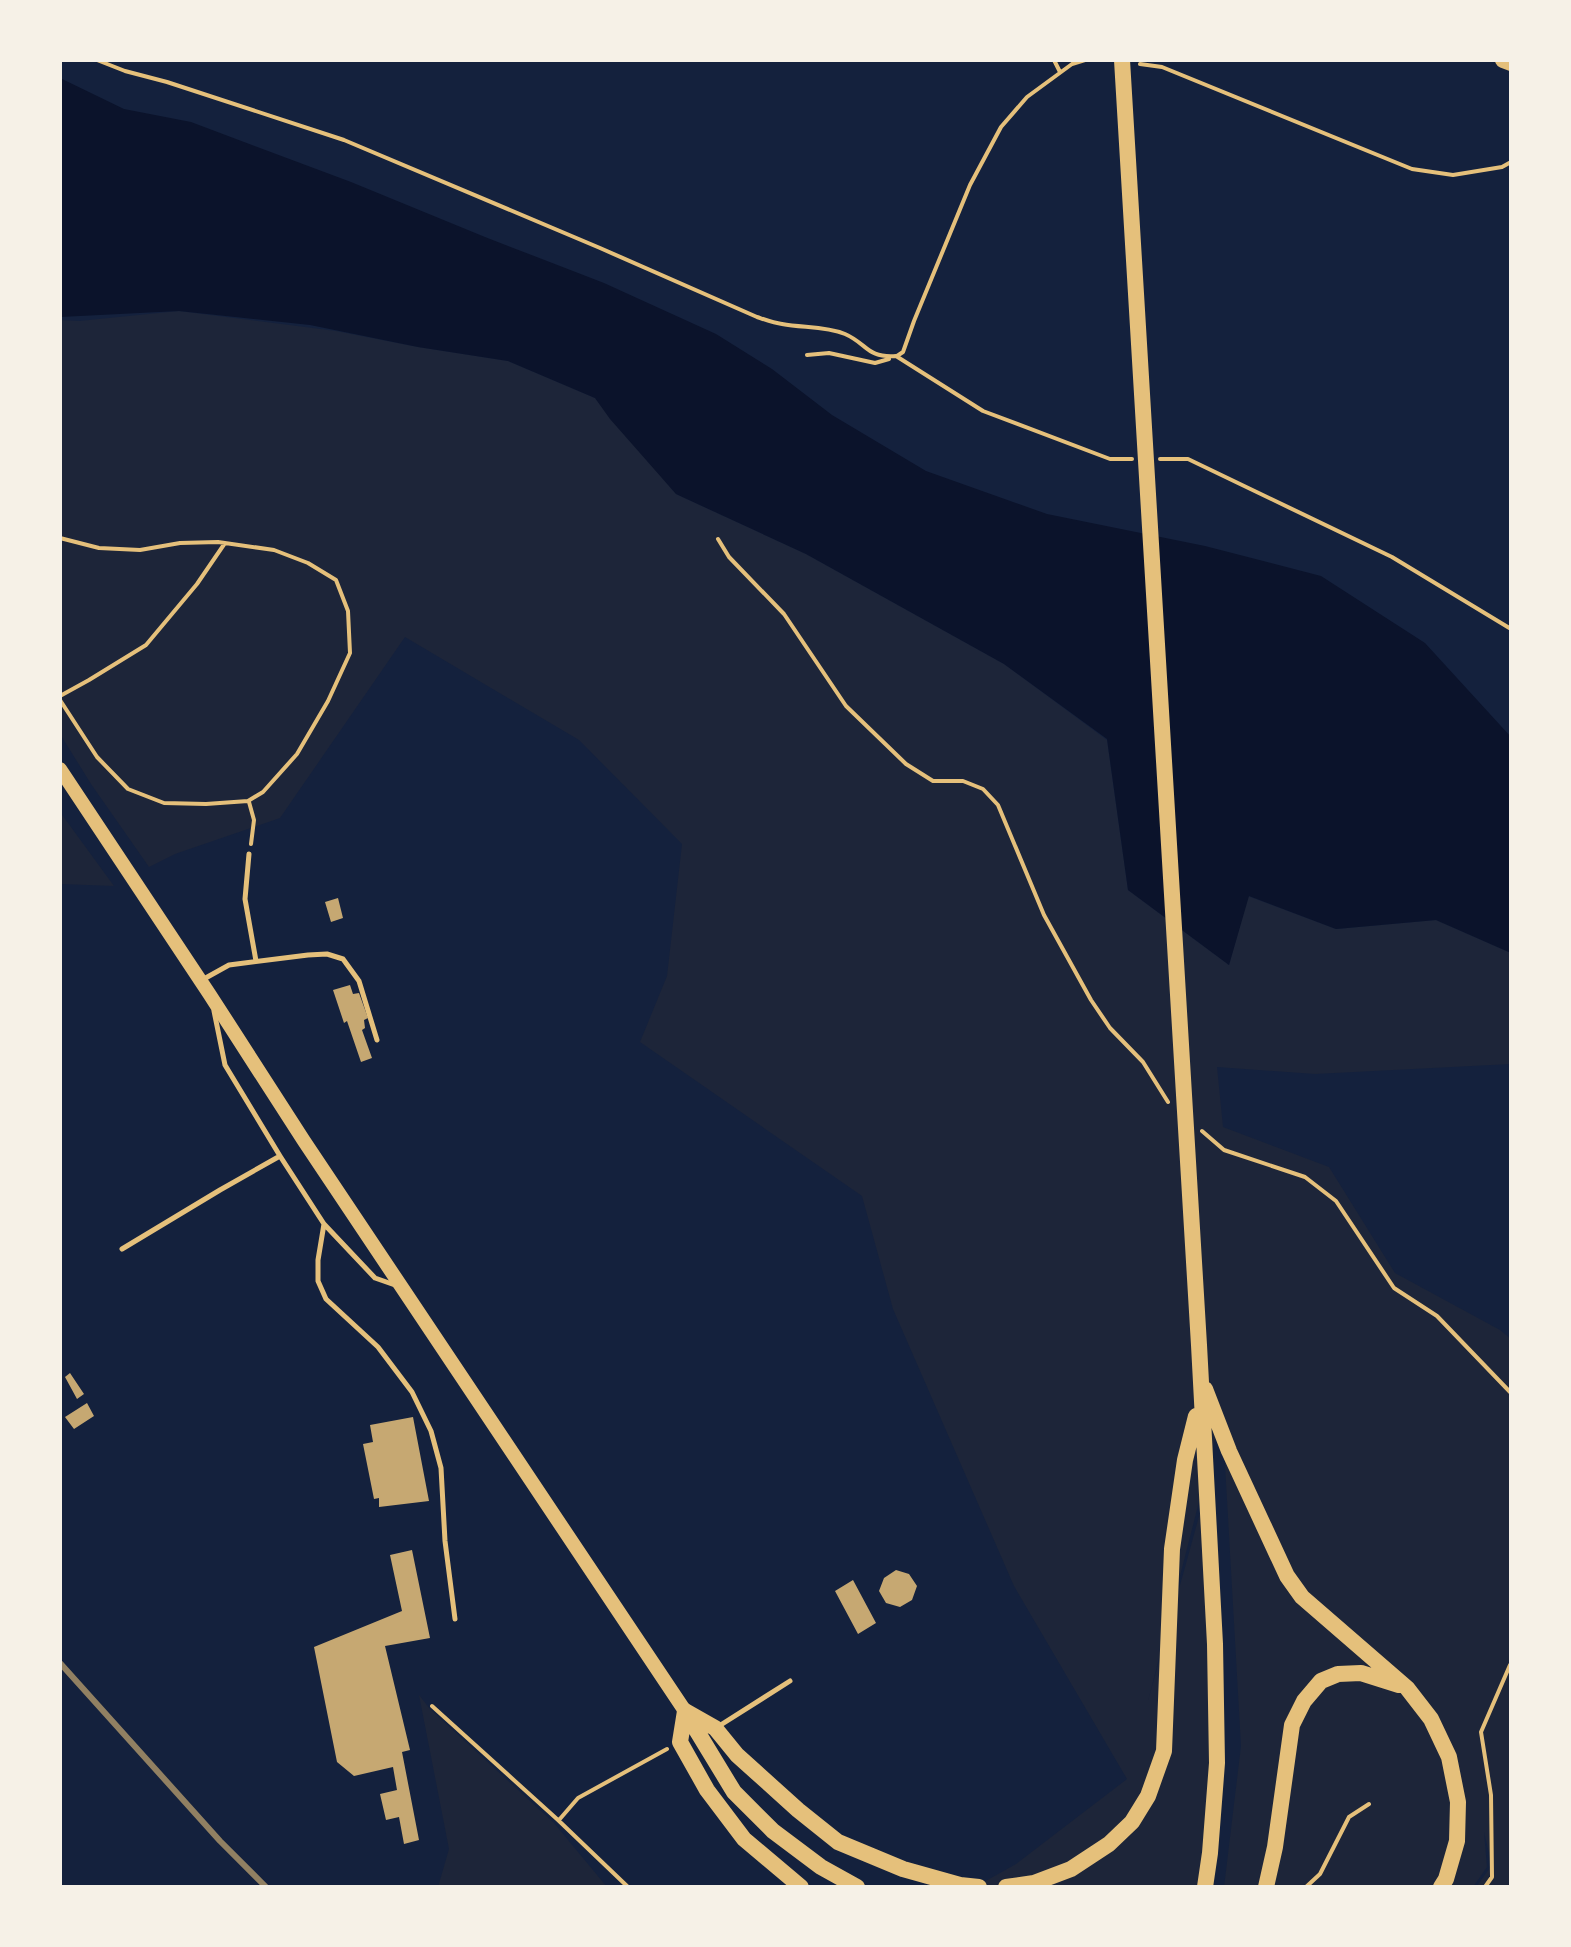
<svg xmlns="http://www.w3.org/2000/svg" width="1571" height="1947" viewBox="0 0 1571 1947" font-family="Arial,sans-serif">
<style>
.green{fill:#1d2539}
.water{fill:#0b132b}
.building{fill:#c6a872}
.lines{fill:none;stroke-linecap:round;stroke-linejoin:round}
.path{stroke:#e5c07b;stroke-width:4}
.service{stroke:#e5c07b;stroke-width:5}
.secondary{stroke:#e5c07b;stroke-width:14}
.trunk{stroke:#e5c07b;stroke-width:16}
.rail{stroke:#918062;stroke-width:6}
</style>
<rect width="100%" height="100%" fill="#14213d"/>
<path class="green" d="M179 311 336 331 418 347 508 361 595 398 676 494 806 554 1004 664 1107 740 1128 890 1229 965 1248 896 1336 929 1436 920 1511 953V1064L1315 1074 1217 1067 1223 1127 1329 1167 1395 1273 1500 1330 1511 1339V1887H1476L1492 1865 1484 1832 1487 1867 1473 1887H1224L1241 1746 1222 1412 1148 1701 1206 1491 1217 1763 1203 1887H975L1016 1864 1127 1779 1014 1586 893 1309 862 1196 640 1042 667 976 682 844 579 740 405 637 280 818 175 854 149 867 91 784 60 734V320L79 321Z
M60 812 114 886 60 884Z
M419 1695 430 1709 554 1823 607 1887H438L449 1849Z"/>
<path class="water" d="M60 78 124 109 191 122 351 182 485 237 604 283 716 334 772 369 832 415 926 471 1047 514 1205 546 1321 576 1425 643 1511 737V953L1436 920 1336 929 1249 896 1229 965 1128 890 1107 739 1004 664 806 554 676 494 610 419 595 398 508 361 418 347 310 325 179 311 60 317Z"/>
<path class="building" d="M338 898 343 918 331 922 325 902Z
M350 985 353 994 359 993 368 1018 364 1020 365 1028 362 1030 372 1058 361 1062 347 1021 344 1023 333 990Z
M70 1373 84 1394 77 1399 65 1377Z
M87 1403 94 1416 74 1429 65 1417Z
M413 1417 429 1501 379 1507V1498L374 1499 363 1444 373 1442 370 1425Z
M412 1550 430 1638 385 1646 410 1750 402 1752 419 1840 404 1844 399 1817 386 1820 380 1794 397 1790 393 1767 354 1776 337 1762 314 1647 402 1611 390 1555Z
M896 1570 909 1574 917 1586 912 1600 900 1607 886 1603 879 1591 884 1578Z
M853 1580 876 1623 858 1634 835 1591Z"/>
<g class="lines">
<path class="path" d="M97 60 125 71 167 82 344 140 600 248 757 317C766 320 774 323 782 324 803 328 825 326 845 334 868 344 866 358 896 356L983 411 1110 459H1132
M1054 60 1060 72
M1140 64 1162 67 1412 169 1453 175 1502 167 1511 162
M807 355 829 353 875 363 889 359
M897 356 903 352 914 321 970 185 1001 127 1027 97 1072 64 1085 60
M1160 459H1188L1392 557 1511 629
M60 538 99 548 140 550 180 543 218 542 274 550 308 563 336 580 348 611 350 653 328 701 297 754 263 792 248 801 206 804 164 803 128 789 97 757 60 700
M718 539 729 557 784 614 846 706 906 764 933 781H963L983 789 998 805 1044 915 1091 1000 1110 1028 1143 1062 1168 1102
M60 696 89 680 146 645 197 584 225 543
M249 802 254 820 251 844
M1202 1131 1224 1150 1305 1177 1336 1201 1394 1288 1437 1316 1511 1393
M432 1706 558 1820 628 1887
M559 1820 578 1798 667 1749
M1306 1887 1320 1874 1349 1817 1369 1804
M1485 1887 1492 1877 1491 1795 1481 1732 1510 1665"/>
<path class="service" d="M249 854 245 899 256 961
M202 980 229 965 308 955 327 954 343 959 359 981 377 1040
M214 1011 225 1065 280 1156 324 1224 375 1278 395 1285
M324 1224 318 1260V1281L326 1299 378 1347 412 1392 431 1431 441 1468 445 1541 455 1619
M122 1249 220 1190 280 1156
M719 1726 790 1681"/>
<path class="secondary" d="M60 769 210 995 304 1141 685 1711"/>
<path class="trunk" d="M1122 60 1199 1345 1215 1644 1217 1763 1210 1853 1205 1887
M1503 60 1511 63
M1205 1389 1229 1451 1287 1576 1302 1597 1407 1688 1431 1719 1449 1757 1458 1802 1457 1841 1446 1879 1441 1887
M685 1711 715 1728 737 1755 798 1810 838 1842 903 1869 960 1885 979 1887
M685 1711 680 1742 707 1790 744 1839 801 1887
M686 1713 734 1792 773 1831 821 1867 857 1887
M1006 1887 1034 1883 1071 1869 1109 1844 1132 1822 1148 1796 1164 1751 1172 1549 1185 1460 1196 1416
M1266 1887 1275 1847 1292 1725 1304 1701 1321 1681 1338 1674 1361 1673 1399 1685"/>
<path class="rail" d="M60 1663 220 1841 266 1887"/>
</g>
<rect width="1571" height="1947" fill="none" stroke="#f6f1e7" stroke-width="124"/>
</svg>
